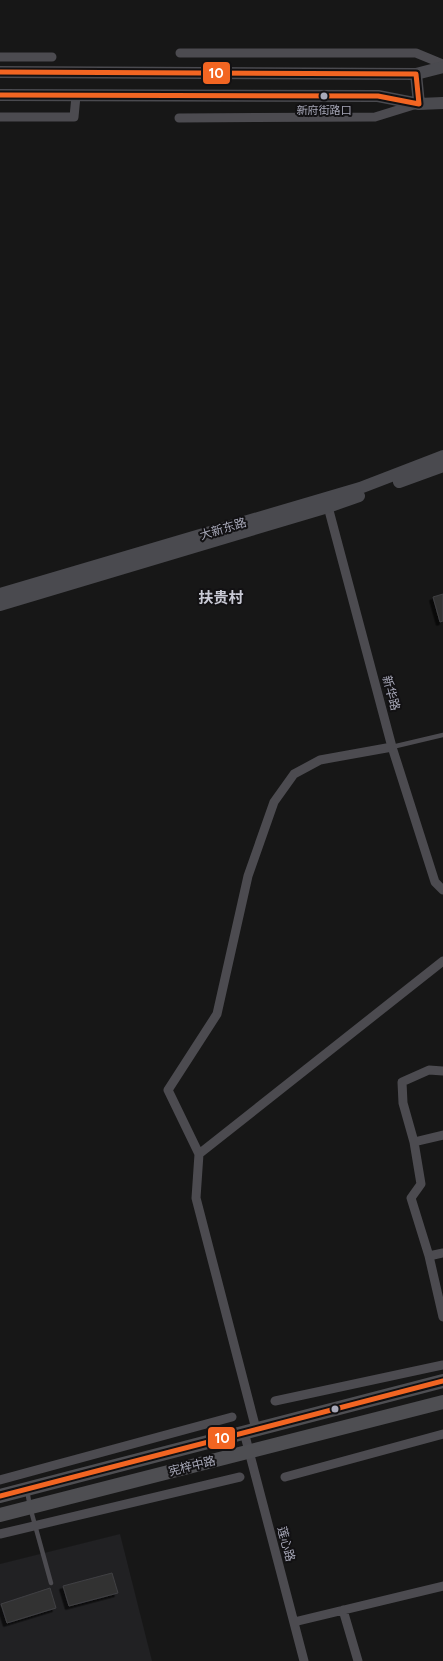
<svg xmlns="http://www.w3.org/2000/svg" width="443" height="1661" viewBox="0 0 443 1661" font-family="Figtree,'Noto Sans SC',sans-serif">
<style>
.built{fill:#212123}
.building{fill:#323233;stroke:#404043;filter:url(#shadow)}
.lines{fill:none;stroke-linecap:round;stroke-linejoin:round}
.lane{stroke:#4c4b50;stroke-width:4.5}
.street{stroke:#4c4b50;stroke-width:9}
.secondary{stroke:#4a4a4f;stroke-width:12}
.primary{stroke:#4e4e52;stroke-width:14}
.bus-1-casing{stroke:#121113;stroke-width:9}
.bus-1{stroke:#f26522;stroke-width:5}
.bus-dot{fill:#a8a9b9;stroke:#121113;stroke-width:2}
.labels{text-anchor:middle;stroke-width:4;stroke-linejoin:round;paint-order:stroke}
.bus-label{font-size:11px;fill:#a8a9b9;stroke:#121113}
.street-label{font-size:12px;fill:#a8a9b9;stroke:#121113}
.quarter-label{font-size:15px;font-weight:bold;fill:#c9cad5;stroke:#121113}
.line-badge{stroke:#121113;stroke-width:2}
.badge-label{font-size:14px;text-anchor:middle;font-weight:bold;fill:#fff}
</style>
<defs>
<filter id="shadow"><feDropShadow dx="-3.5" dy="3.5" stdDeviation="0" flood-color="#0009"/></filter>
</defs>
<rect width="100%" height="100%" fill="#171717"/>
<path class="built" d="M120 1534 152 1661H0V1564Z"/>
<path class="building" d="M443 594V621L440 622 433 597Z
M112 1573 118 1593 69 1606 63 1586Z
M50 1588 56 1608 7 1623 1 1604Z"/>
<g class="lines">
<path class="lane" d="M392 747 443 735
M27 1490 30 1507 51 1583"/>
<path class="street" d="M180 53H416L443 64
M0 57H52
M0 117H74L76 96
M179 118 375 117 417 104
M327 503 392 747 435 882 443 890
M443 1071 429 1070 402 1082 403 1103 414 1142 421 1184 411 1198 429 1256 443 1317
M414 1142 443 1135
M199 1154 443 961
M429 1256 443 1253
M275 1401 443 1365
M256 1429 196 1198 199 1154 168 1090 217 1014 248 876 274 802 294 774 320 760 392 747
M244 1432 304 1661
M285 1477 443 1434
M0 1480 232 1417
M0 1534 240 1477
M343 1610 358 1661
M294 1622 443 1586"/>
<path class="secondary" d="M0 72 416 74 443 67
M416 74 419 104
M0 95 378 96 419 104 443 103
M399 482 443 466
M0 594 360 488 443 456
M0 605 328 507 359 496"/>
<path class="primary" d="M0 1496 443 1381
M0 1515 443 1402"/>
<defs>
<path id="bus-1" d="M0 72 416 74 419 104 378 96 0 95
M0 1496 443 1381"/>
</defs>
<use href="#bus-1" class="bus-1-casing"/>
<use href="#bus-1" class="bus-1"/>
</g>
<g class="bus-dot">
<circle cx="324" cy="96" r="4.5"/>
<circle cx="335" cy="1409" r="4.5"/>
</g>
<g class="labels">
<g class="bus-label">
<text x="324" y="114">新府街路口</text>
</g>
<g class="street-label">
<text transform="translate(223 529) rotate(-17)" y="4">大新东路</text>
<text transform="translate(391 693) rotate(75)" y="4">新华路</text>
<text transform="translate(192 1466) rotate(-14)" y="4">宪梓中路</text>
<text transform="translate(286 1544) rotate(75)" y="4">莲心路</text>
</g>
<g class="quarter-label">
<text x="221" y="603">扶贵村</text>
</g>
</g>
<g class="line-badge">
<rect x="202" y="61" width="29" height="24" rx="5" fill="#f26522"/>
<rect x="207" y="1426" width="29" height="24" rx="5" fill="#f26522"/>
</g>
<g class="badge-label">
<text x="216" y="78">10</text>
<text x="222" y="1443">10</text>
</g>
</svg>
